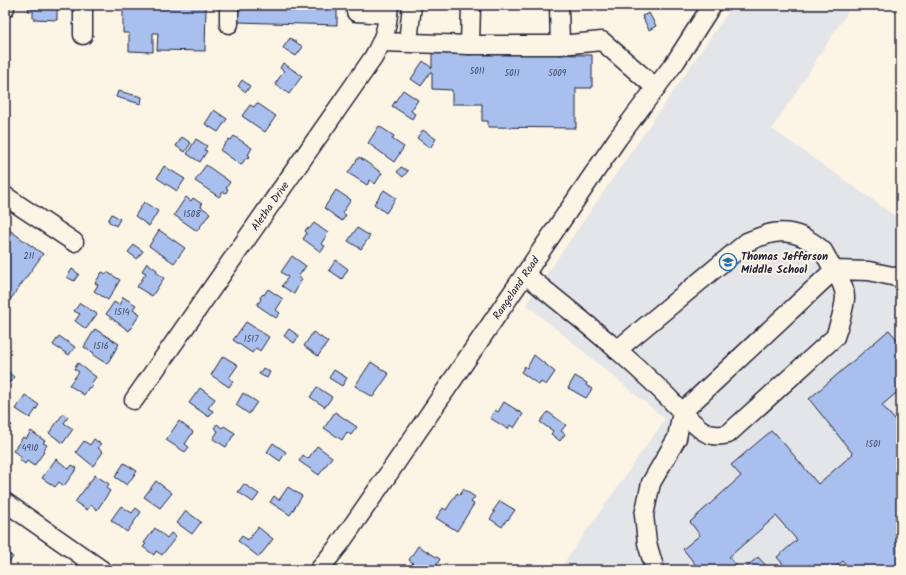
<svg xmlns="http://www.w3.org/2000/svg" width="906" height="575" viewBox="0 0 906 575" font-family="Kalam,sans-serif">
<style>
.built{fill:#e3e5e8}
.building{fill:#a9c0ee;stroke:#22223b}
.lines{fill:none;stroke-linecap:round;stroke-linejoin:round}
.minor-casing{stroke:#22223b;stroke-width:21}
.minor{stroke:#fcf5e5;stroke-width:18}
.labels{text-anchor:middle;stroke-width:4;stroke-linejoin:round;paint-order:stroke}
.number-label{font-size:9px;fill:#444a68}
.street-label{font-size:11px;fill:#22223b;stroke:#fcf5e5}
.poi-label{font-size:11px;font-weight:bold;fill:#22223b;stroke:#fcf5e5;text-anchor:start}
</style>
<rect width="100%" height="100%" fill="#fcf5e5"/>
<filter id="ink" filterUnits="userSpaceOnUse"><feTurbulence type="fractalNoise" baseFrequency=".025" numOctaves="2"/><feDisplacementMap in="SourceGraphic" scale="8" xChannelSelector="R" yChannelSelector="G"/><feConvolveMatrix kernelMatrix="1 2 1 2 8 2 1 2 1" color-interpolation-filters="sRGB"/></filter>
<g filter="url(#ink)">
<path class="built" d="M733 5H852L772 129 901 220V570H559L665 419 526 304Z"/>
<path class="building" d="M29 5H57V20L33 19V11H28Z
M123 5H206L205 51 157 50 158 33H153V52L129 51V33H123Z
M238 5H337V25L237 22Z
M649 13 656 26 649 30 642 16Z
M290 38 303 47 296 56 283 48Z
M432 53 592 55V88H576V128L488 127V121H482V104H452V90L432 89V72H430L421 86 411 79 423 61 432 68Z
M283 63 302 76 289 94 275 84 284 71 280 68Z
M242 80 250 86 246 92 238 86Z
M403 90 418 100 411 111 415 114 412 119 392 106Z
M118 91 142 97 141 104 116 97Z
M257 103 276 116 265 132 242 116 250 105 254 107Z
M214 110 227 119 218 132 205 124Z
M379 126 394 136 392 139 404 147 394 162 368 143Z
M423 130 436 139 430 148 417 138Z
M234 136 252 148 248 155 250 156 248 159 246 158 241 165 220 150 229 139 231 140Z
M182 137 191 143 185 152 176 146Z
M196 139 207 146 204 150 207 151 200 162 187 154Z
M359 157 382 173 375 184 370 180 367 185 348 173Z
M206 165 230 182 226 188 228 189 226 193 223 192 219 197 195 181Z
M164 166 185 179 177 191 157 178Z
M401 167 408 171 403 177 397 172Z
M336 190 351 200 342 213 346 215 342 221 324 208Z
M384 190 396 198 386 213 374 204Z
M186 197 191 201 193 198 202 204 201 207 210 213 197 231 174 215Z
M144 202 158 211 149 226 135 216Z
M112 214 120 219 116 226 108 221Z
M314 223 328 233 321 244 325 246 321 252 303 239 307 233 305 231 307 228 309 229Z
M5 227 43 254 5 307V262L7 260 5 258Z
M357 228 370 236 361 249 348 241Z
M159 230 185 248 174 263 149 246Z
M134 245 143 251 137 259 128 252Z
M292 256 306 266 298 277 302 279 294 294 282 286 288 277 281 272Z
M336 260 348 269 342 279 329 270Z
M147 263 157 270 156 272 164 278 152 296 137 287 146 273 142 271Z
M72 269 79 274 74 281 67 277Z
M102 272 106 274 107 272 120 280 108 300 94 291 98 285 95 283Z
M268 289 283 299 276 310 280 313 276 318 257 305 261 299 260 298 261 296 263 294 264 295Z
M123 297 136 305 133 309 140 314 129 331 106 314 114 302 119 305Z
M80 303 97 314 86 329 75 321 80 314 74 311Z
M246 322 269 337 260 351 256 348 252 353 233 340Z
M95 329 119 344 107 364 93 355 94 353 84 347Z
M289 329 299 336 294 343 284 336Z
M889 330 901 344V389L882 405 901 427V570H851L843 561 832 570H788L777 557 797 540 776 516 729 557 740 570H700L683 549 700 535 690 522 741 476 731 465 771 431 774 434 775 433 818 484 853 454 809 399Z
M313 332 328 342 318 356 304 346Z
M59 336 75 347 69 355 53 345Z
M534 355 555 372 546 385 541 382 539 385 521 372 525 366 527 368Z
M223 356 238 365 229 378 233 381 229 387 211 375Z
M371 362 389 374 373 397 355 386Z
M78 363 96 377 91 384 93 386 92 387 91 389 89 387 84 395 69 385 79 372 74 369Z
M263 368 270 372 267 378 259 374Z
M5 369 14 377 5 388Z
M334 370 347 378 342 386 329 378Z
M575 376 587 383 586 385 592 389 586 398 568 388Z
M317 387 332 397 325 407 310 397Z
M200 388 215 399 208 408 213 411 209 417 189 403Z
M243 393 257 402 249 414 236 405Z
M25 395 39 405 30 418 16 409Z
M504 402 523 414 514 428 510 425 508 429 490 418 495 410 498 412Z
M335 412 357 427 351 435 347 432 342 440 324 428Z
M548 412 566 425 561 431 565 434 560 441 551 434 553 431 540 422Z
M63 414 68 417 64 423 73 429 63 443 49 433Z
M6 421 12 425 5 435V422Z
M179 421 193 432 185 444 189 447 185 452 166 440Z
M217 424 222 428 224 426 235 433 226 447 213 439 218 431 214 428Z
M31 431 45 441 43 443 47 445 43 451 44 452 34 466 27 461 25 464 19 459 21 456 13 451 23 437 26 439Z
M94 439 101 444 98 448 103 452 93 466 76 452 84 441 90 445Z
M273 443 286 452 280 461 267 452Z
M317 446 332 457 319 475 299 461 303 455 308 459Z
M56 459 69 469 72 465 77 468 64 486 59 482 55 487 42 478Z
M124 463 137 471 127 485 115 477Z
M95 475 109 484 106 488 110 491 97 510 91 505 87 510 75 502Z
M156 481 172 493 160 508 144 497Z
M244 484 259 494 253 502 238 492Z
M288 487 302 496 290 515 270 502 274 496 279 500Z
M463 489 475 497 471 502 474 504 457 531 436 518 443 508 446 510 457 493 460 495Z
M500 501 515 510 508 520 507 519 502 527 490 519 495 512 493 511Z
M121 506 132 513 136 508 141 512 127 532 111 520Z
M186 511 201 522 192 534 177 523Z
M258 527 273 539 259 557 238 541 242 536 248 540Z
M155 528 167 538 171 533 176 537 162 555 156 551 154 555 143 547 146 544 144 543Z
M418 546 440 559 434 570H408L413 563 409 560Z
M5 551 13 557 5 567Z
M758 557 770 570H743Z"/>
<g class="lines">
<defs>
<g id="minor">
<path d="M356 5V12L388 14"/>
<path d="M559 5 560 45 602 41 656 88"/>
<path d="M5 8V5"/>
<path d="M229 24V5"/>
<path d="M409 33 412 5"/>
<path d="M83 35V5"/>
<path d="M382 42 470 45H560"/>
<path d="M470 45 471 5"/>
<path d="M5 196 74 242"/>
<path d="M525 274C579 318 635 361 682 412L677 438 651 483 644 515 647 543 655 570"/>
<path d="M617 350 747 242C768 233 781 228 803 237 810 241 818 245 823 251 826 256 829 262 832 267 838 277 845 286 845 298 844 311 839 325 835 337L728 434C706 440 697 426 682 412L834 270 869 271 901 278"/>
<path id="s1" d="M134 400 373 58C385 37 387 29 389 5"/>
<path d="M5 502 102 570"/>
<path id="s2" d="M319 570 339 545 389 473 618 138 676 61 712 5"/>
</g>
</defs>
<use href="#minor" class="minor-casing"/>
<use href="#minor" class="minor"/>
</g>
</g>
<defs>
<symbol id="school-ring" viewBox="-11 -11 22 22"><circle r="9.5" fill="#fcf5e5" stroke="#1f6fb2" stroke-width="1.5"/><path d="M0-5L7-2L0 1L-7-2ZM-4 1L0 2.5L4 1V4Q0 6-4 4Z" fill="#1f6fb2"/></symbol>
</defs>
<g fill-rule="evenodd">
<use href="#school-ring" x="718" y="252" width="20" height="20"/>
</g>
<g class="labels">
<g class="number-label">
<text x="477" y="74">5011</text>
<text x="512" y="76">5011</text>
<text x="557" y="76">5009</text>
<text x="192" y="217">1508</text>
<text x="29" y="259">211</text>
<text x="122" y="315">1514</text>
<text x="251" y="342">1517</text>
<text x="101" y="349">1516</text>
<text x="873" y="447">1501</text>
<text x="30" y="451">4910</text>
</g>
<g class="street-label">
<text dy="4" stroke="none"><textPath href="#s1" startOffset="237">Aletha Drive</textPath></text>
<text dy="4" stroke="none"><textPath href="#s2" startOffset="344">Rangeland Road</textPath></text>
</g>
<g class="poi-label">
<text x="741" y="260">Thomas Jefferson<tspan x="741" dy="13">Middle School</tspan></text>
</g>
</g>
<rect width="906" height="575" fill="none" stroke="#fcf5e5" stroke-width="20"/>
<rect x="10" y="10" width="886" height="555" fill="none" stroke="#22223b" stroke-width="1.5" filter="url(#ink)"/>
</svg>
